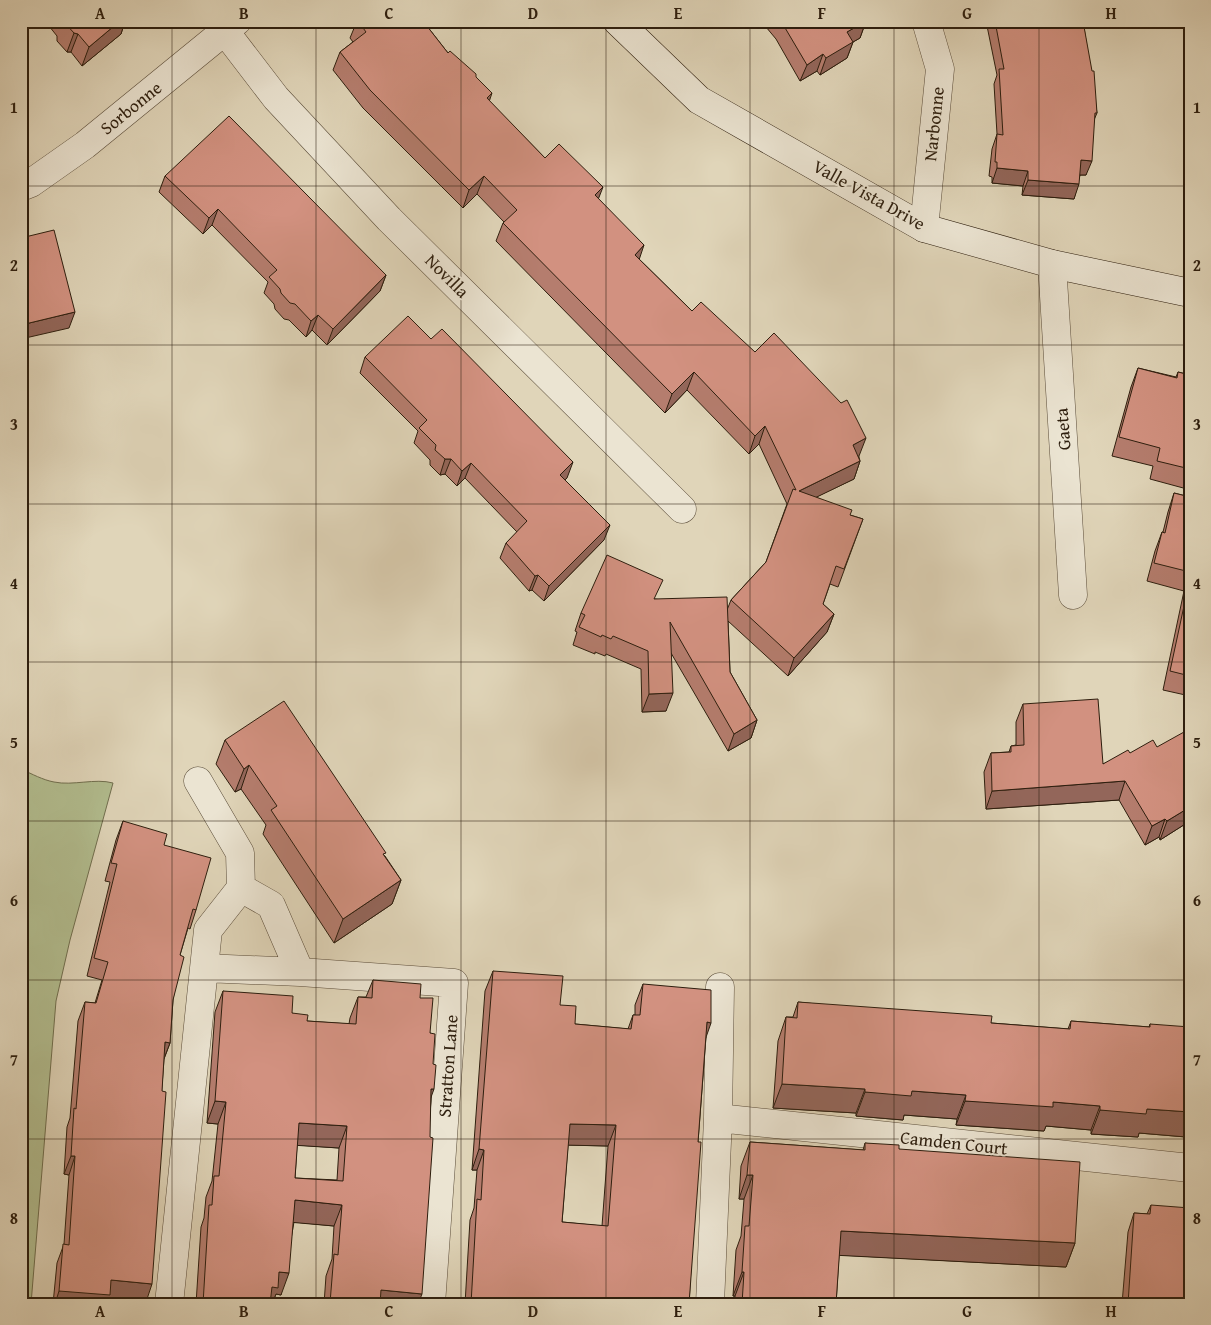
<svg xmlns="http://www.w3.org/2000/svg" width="1211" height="1325" viewBox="0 0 1211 1325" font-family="'Gentium Book Plus',serif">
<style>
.green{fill:#b2bd8f;stroke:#706e4e}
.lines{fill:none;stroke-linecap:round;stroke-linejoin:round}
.street-casing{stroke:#5a4c39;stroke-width:29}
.secondary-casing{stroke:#2d1e0e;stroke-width:29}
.street{stroke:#ebe4d2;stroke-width:28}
.secondary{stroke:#ebe4d2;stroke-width:28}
.wall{fill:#b57d6e;stroke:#2d1e0e;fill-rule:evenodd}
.shaded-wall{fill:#93665a;stroke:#2d1e0e}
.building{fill:#d29180;stroke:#2d1e0e;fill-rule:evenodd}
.grid{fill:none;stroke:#2d1e0e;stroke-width:1;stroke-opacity:0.55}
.labels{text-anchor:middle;stroke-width:4;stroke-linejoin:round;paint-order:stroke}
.street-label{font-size:18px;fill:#2d1e0e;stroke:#ebe4d2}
.neatline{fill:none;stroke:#2d1e0e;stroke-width:2}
.grid-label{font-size:16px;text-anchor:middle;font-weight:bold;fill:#2d1e0e}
</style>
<rect width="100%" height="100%" fill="#e0d5b9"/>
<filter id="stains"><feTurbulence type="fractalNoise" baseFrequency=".004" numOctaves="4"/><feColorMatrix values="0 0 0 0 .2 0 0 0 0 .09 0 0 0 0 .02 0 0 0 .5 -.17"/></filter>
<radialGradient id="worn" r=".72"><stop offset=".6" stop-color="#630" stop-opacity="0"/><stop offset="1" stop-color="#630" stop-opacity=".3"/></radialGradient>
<path class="green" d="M21 769C32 774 43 780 54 782 73 786 95 778 113 783L70 940 56 1001 31 1304H21Z"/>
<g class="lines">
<defs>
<path id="street" d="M217 21 276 98 389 219 682 509
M21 187 31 183 85 145 237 21
M924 228 940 69 926 21
M1052 264 1073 595
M198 781 240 853 241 888
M204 968 300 972
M718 1118 1190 1168
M169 1304 208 930 241 888 271 905 300 972 454 983 431 1304
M710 1304 718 1118 720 987"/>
<path id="secondary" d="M617 21 699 100 924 228 1052 264 1190 293"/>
</defs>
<use href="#street" class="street-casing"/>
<use href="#secondary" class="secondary-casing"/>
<use href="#street" class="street"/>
<use href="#secondary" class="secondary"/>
</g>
<path class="wall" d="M45 21H125L121 34 82 66 71 52H67L57 41V36Z
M357 21H423L448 53 476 77 489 101 545 158 599 199 639 259 692 311 859 456V457L860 461 854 479 816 497 850 515 863 519 838 587 830 584 823 604 834 614 827 632 788 676 728 621 730 672 757 720 751 738 728 751 671 653 666 711 642 712 641 669 606 654 605 656 595 652V654L573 645 577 632 575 631 581 613 655 599 727 610 731 600 766 562 787 504 759 444 749 454 687 390 665 413 496 241 503 223 504 222 477 194 463 208 363 108 333 70 340 52 353 42 350 38Z
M761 21H866L860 38 853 42 847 58 820 75 817 71 800 81 776 39Z
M986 21H1083L1097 113 1094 120 1086 175H1080L1074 199 1022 195 1023 186 992 183V177L989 176 992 149 997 134 994 84 997 75Z
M165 176 386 275 380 291 327 345 312 330 306 337 289 320 284 319 275 309 274 304 264 293 268 282 212 225 203 234 159 192Z
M365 357 567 478 565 480 604 540 544 601 532 590 529 591 500 558 506 543 517 532 465 478 457 486 445 474 440 475 430 465V460L414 443 418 431 360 373Z
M1138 368 1176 377 1178 372 1190 375V481L1187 489 1150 479 1153 466 1112 456 1131 387Z
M1174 493 1190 497V696L1163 690 1184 591 1147 581 1155 551 1162 532H1163L1168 512Z
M1023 704 1103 764 1130 753 1190 821 1160 840 1159 837 1145 845 1119 800 986 809 984 772 991 753 1009 752 1011 746 1016 745V722Z
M225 740 385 856 401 880 392 904 334 943 263 834 266 825 241 789 235 792 216 764Z
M123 821 164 845 196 910 190 929 188 928 180 955 173 1000 170 1043 164 1059 146 1302 108 1299 107 1304H53L57 1263 64 1244 69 1175 64 1174 67 1127 70 1118 78 1021 85 1002 95 1003 102 980 87 976 110 882 105 881 116 840Z
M493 971 560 1005 575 1024 628 1029 633 1015H635V1005L643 984 706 1037 698 1142 689 1304H465L470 1220 474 1208 477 1170H472L485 991ZM568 1145 608 1146 602 1226 562 1222Z
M373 980 420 998 430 1033 431 1098 418 1304H324L326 1276 332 1259 334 1226 294 1222 281 1295 276 1294 272 1304H196L201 1227 204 1218 206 1197 212 1181 218 1124 207 1123 215 1012 223 991 292 1013 307 1021 349 1024 350 1018 358 997H366ZM297 1145 339 1148 337 1180 295 1178Z
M798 1002 991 1023 1068 1029 1071 1021 1149 1027 1150 1024 1190 1040V1141H1186V1137L1139 1133 1138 1137 1091 1134V1130L1046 1126 1044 1131 956 1125 957 1119 904 1115 903 1120 856 1116V1113L773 1108 778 1041 786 1017H793Z
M750 1142 863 1150 865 1143 899 1149 1075 1243 1066 1267 839 1255 836 1304H735V1296H733L736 1250 741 1236 744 1199H739L741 1166Z
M1151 1205 1190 1304H1122L1128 1232 1134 1213 1147 1214Z"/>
<path class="shaded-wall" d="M120 21H125L121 34 82 66 89 47Z
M866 21 860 38 853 42 847 58 820 75 826 58 847 32Z
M74 33 78 34 71 52H67Z
M823 54 817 71 800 81 807 65Z
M492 93 486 111 487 98Z
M1081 160 1092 161 1086 175H1076Z
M997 168 1028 171 1023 186 992 183Z
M484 176 477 194 463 208 469 190Z
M1028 180 1079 184 1074 199 1022 195Z
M603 187 596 205 595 195Z
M218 209 212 225 203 234 209 218Z
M644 245 638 263 635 255Z
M386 275 380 291 327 345 333 329Z
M75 312 69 328 21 339V325Z
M318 315 312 330 306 337 311 321Z
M694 372 687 390 665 413 672 394Z
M765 426 759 444 749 454 755 436Z
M866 438 859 456 846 463 853 445Z
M445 459H451L445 474 440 475Z
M860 461 854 479 792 509 799 491Z
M573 462 567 478 554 490 560 475Z
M471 463 465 478 457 486 462 471Z
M610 525 604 540 544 601 549 586Z
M538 575 532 590 529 591 535 576Z
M834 614 827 632 788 676 794 658Z
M673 693 666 711 642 712 649 694Z
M757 720 751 738 728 751 734 734Z
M249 765 241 789 235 792 244 769Z
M1125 781 1119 800 986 809 992 791Z
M1190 807V821L1160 840 1167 821Z
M1165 819 1159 837 1145 845 1152 826Z
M401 880 392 904 334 943 343 919Z
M707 1022 711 1023 704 1043Z
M165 1042 170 1043 163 1061Z
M782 1084 865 1089 856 1113 773 1108Z
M431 1089H434L426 1111Z
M912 1091 966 1095 957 1119 904 1115 903 1120 856 1116 865 1092Z
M215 1101 226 1102 218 1124 207 1123Z
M965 1101 1053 1102 1100 1106 1091 1130 1046 1126 1044 1131 956 1125Z
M1147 1109 1190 1112V1126L1186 1137 1139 1133 1138 1137 1091 1134 1100 1110Z
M299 1123 347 1126 339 1148 291 1145Z
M570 1124 616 1125 608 1146 562 1145Z
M1190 1130V1141H1186Z
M479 1149 484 1150 477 1170H472Z
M71 1156H75L69 1175 64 1174Z
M747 1175H753L744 1199H739Z
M295 1200 342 1205 334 1226 288 1222Z
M841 1231 1075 1243 1066 1267 832 1255Z
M279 1272 289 1273 281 1295 276 1294 272 1304H266L272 1287Z
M742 1272H744L735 1296H733Z
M111 1280 152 1284 146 1302 108 1299 107 1304H55L59 1291Z
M381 1290 422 1294 418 1304H376Z"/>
<path class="building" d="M64 21H120L89 47 78 34 74 33 64 22Z
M358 21H423L448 53 450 51 476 74V77L492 93 487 98 545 158 559 144 603 187 595 195 644 245 635 255 692 311 701 302 755 352 774 333 841 403 847 400 866 438 853 445 860 461 799 491 852 510 850 515 863 519 844 569 836 566 823 604 834 614 794 658 731 600 766 562 793 489 796 490 765 426 755 436 694 372 672 394 503 223 517 210 484 176 469 190 370 90 340 52 366 32Z
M781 21H866L847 32 853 42 826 58 823 54 807 65Z
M995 21H1083L1092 71H1094L1097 113H1095L1092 161 1081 160 1079 184 1028 180V171L997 168V162H995L997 134 1003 135 999 69H1004Z
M229 116 386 275 333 329 318 315 311 321 295 304 290 303 281 293 280 289 269 277 277 270 218 209 209 218 165 176Z
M54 230 75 312 21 325V238Z
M408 316 431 339 442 329 573 462 560 475 610 525 549 586 538 575 535 576 506 543 527 521 471 463 462 471 451 459H445L435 450 436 445 419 428 427 420 365 357Z
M1138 368 1177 378 1178 372 1190 375V469L1157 461 1160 448 1119 437Z
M1174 493 1190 497V572L1154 563 1162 532 1165 533Z
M607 555 663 580 654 599 727 597 730 672 757 720 734 734 670 622 673 693 649 694 648 651 613 636 611 639 602 635 601 637 579 627 585 615 581 613Z
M1190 578V676L1170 671Z
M1098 699 1103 764 1128 750 1130 753 1153 740 1157 747 1184 732 1190 742V807L1167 821 1165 819 1152 826 1125 781 992 791 991 753 1011 752V746L1024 745 1023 704Z
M284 701 386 853 383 854 401 880 343 919 271 810 277 806 249 765 244 769 225 740Z
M123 821 167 834 164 845 211 858 196 910 193 909 180 955 184 957 173 1000 170 1043 165 1042 162 1091 166 1092 152 1284 111 1280 110 1295 59 1291 63 1244 69 1245 75 1156H71L74 1108 76 1109 85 1002 96 1003 108 962 94 958 117 864 111 863Z
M493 971 563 976 560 1005 576 1006 575 1024 631 1029 633 1015H640L643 984 711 990V1023L707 1022 698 1142H701L689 1304H471L477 1199 481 1200 484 1150 479 1149ZM570 1124 616 1125 608 1226 562 1222Z
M373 980 421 984 420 998H433L430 1033 435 1034 433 1064 436 1065 434 1089H431L430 1137 433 1138 422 1294 381 1290 380 1304H343L330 1303 334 1254 338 1255 342 1205 295 1200 289 1273 279 1272 278 1288 272 1287 270 1304H203L209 1205H212L214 1176H219L226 1102 215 1101 223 991 293 996 292 1013 308 1015 307 1021 356 1024 358 997 372 998ZM299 1123 347 1126 343 1181 295 1178Z
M798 1002 992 1016 991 1023 1070 1029 1071 1021 1150 1027V1024L1190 1027 1189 1040H1190V1112L1147 1109 1146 1114 1100 1110V1106L1053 1102V1107L965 1101 966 1095 912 1091 911 1096 865 1092V1089L782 1084 786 1017 797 1018Z
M750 1142 865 1150V1143L899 1145V1149L1080 1162 1075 1243 841 1231 836 1304H742L744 1272H742L745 1226H749L753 1175H747Z
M1151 1205 1190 1208V1304H1128L1134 1213 1150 1214Z"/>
<path class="grid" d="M172 21V1304M316 21V1304M461 21V1304M606 21V1304M750 21V1304M894 21V1304M1039 21V1304M21 186H1190M21 345H1190M21 504H1190M21 662H1190M21 821H1190M21 980H1190M21 1139H1190"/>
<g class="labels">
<g class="street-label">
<text transform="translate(131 108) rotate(-39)" y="6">Sorbonne</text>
<text transform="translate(934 124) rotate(-84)" y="6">Narbonne</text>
<text transform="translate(869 195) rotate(29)" y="6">Valle Vista Drive</text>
<text transform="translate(447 276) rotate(45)" y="6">Novilla</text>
<text transform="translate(1063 429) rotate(-94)" y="6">Gaeta</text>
<text transform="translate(448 1066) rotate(-86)" y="6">Stratton Lane</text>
<text transform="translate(954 1143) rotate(6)" y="6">Camden Court</text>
</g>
</g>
<rect width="1211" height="1325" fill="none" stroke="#e0d5b9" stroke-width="55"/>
<rect x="28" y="28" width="1156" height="1270" class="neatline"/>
<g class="grid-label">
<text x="100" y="19">A</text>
<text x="244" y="19">B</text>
<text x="389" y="19">C</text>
<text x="533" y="19">D</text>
<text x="678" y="19">E</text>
<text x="822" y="19">F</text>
<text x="967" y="19">G</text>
<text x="1111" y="19">H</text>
<text x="14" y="113">1</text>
<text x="1197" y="113">1</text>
<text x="14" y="271">2</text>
<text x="1197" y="271">2</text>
<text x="14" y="430">3</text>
<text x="1197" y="430">3</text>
<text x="14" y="589">4</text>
<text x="1197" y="589">4</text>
<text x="14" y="748">5</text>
<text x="1197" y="748">5</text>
<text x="14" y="906">6</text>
<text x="1197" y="906">6</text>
<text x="14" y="1065">7</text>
<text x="1197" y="1065">7</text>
<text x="14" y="1224">8</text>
<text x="1197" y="1224">8</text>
<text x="100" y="1317">A</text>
<text x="244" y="1317">B</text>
<text x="389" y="1317">C</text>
<text x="533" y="1317">D</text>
<text x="678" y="1317">E</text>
<text x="822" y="1317">F</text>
<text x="967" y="1317">G</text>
<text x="1111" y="1317">H</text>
</g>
<rect width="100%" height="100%" filter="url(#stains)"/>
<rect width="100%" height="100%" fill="url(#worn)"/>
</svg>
